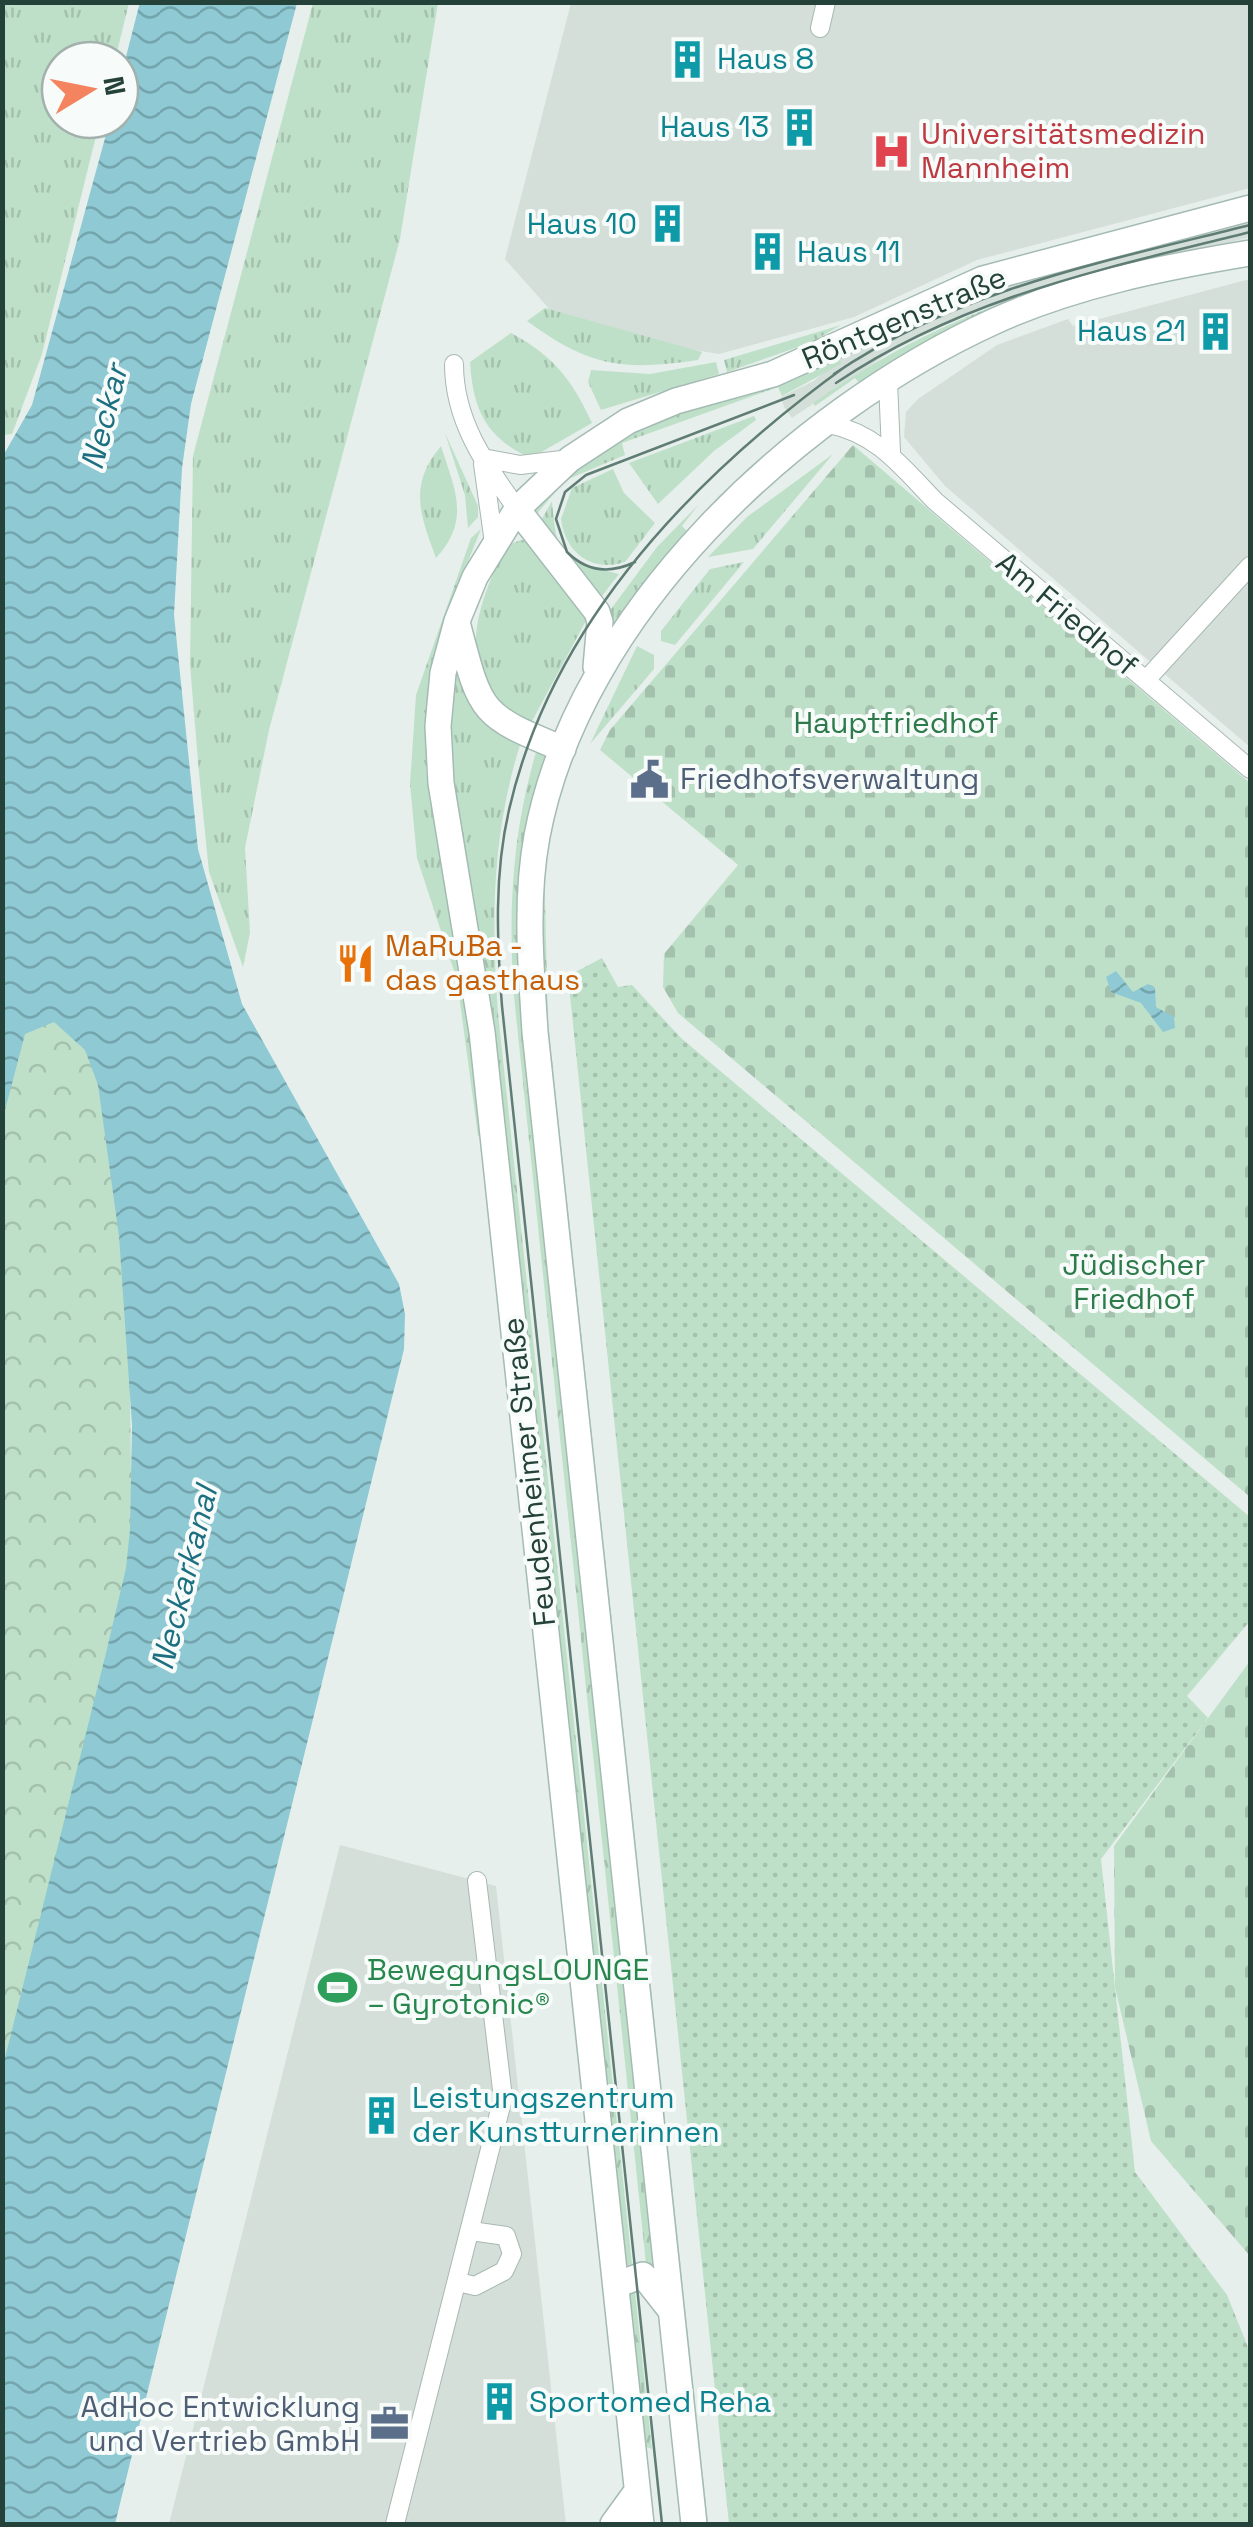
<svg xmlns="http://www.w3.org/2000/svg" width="1253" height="2527" viewBox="0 0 1253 2527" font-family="'Space Grotesk',sans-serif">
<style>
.built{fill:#d4dfda}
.grass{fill:url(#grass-tufts)}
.cemetery{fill:url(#cemetery-stones)}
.park{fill:url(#park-crowns)}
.garden{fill:url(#garden-dots)}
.water{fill:url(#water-waves)}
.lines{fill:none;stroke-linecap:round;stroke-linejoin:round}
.street-casing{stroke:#a8b8b2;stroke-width:20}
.secondary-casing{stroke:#a4bbb3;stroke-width:28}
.street{stroke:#fff;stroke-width:18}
.secondary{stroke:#fff;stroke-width:25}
.tram{stroke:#5f7d75;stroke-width:2.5}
.labels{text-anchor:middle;stroke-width:8;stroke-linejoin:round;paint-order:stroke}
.culture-label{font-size:30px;fill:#0d838f;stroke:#f7fbf9;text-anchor:start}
.health-label{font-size:30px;fill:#be3a42;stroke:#f7fbf9;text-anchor:start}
.street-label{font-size:30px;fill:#24423a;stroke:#f7fbf9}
.park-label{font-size:30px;fill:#2d7a4b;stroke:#f7fbf9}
.service-label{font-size:30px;fill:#4e5e75;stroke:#f7fbf9;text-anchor:start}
.food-label{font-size:30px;fill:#c56008;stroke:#f7fbf9;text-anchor:start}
.leisure-label{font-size:30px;fill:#27864d;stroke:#f7fbf9;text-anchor:start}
.water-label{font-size:32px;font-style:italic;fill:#1c6f80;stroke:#f7fbf9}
</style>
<defs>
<pattern id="grass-tufts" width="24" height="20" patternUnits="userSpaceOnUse" patternTransform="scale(2.5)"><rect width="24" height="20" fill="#bfe0c8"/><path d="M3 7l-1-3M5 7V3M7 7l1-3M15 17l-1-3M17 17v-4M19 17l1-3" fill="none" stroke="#a4c1ad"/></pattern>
<pattern id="cemetery-stones" width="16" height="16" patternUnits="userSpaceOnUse" patternTransform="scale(2.5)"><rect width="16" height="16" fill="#bfe0c8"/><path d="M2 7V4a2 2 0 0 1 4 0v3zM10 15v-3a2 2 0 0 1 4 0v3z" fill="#a4c1ad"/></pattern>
<pattern id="park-crowns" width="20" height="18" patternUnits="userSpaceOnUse" patternTransform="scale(2.5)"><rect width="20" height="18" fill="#bfe0c8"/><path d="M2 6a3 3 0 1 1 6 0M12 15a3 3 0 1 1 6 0" fill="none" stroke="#a4c1ad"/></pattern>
<pattern id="garden-dots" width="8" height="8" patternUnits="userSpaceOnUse" patternTransform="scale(2.5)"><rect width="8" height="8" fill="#bfe0c8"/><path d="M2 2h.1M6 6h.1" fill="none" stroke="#a4c1ad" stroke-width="1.8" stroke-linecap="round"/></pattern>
<pattern id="water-waves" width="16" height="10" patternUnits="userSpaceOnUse" patternTransform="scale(2.5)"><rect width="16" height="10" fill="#8ec9d4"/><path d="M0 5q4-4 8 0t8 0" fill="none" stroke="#74a5ad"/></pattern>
</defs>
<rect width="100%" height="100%" fill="#e6efeb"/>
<path class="built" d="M571 3H1250V188L977 260 854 317 719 354 670 346 552 312 505 259Z
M1250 218V237L972 312 899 346 792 418 784 407 781 397 814 381 840 356 1004 282Z
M1250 279V747L945 486 904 437 906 412 918 399 997 345 1068 319 1073 326Z
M340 1845 496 1886 566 2524H169Z"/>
<path class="grass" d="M3 2 129 3 115 60H60V120H100L42 354 12 434 3 435Z
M313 3H438L400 239 269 730 245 848 250 933 243 967 209 872 199 773 190 665 193 456Z
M1052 286 862 386 855 378 815 406 813 403C888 350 964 313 1052 286Z
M545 308 702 352 698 360C622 371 590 367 527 321Z
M841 325 812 342 727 372 724 360Z
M511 333C553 355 573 381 592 423L531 458C486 438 473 410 470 362Z
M840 356 841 364 782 396 778 387 622 443 625 455 566 480 533 518 529 512 580 464 638 427Z
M716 362 719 374 601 410 588 382 591 370 650 374Z
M848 391 851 395 639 592 611 632 605 617 657 547 699 504 682 526 689 533 791 433Z
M754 416 756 420 714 451 658 504 629 463Z
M445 433 478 506V517L468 528 465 495Z
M441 446C455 490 471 520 436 558 420 514 408 485 441 446Z
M833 454 753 549 708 557 747 517Z
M613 469 624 493 655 523 625 562C591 573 565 552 561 519L572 488Z
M552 501C557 562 562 559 619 574L599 600 538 526Z
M481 529 442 627 426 706V772L467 1001 484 1134 478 1136 457 980 417 858 410 784 416 695 471 538Z
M521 540 532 541 589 615 530 725C519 717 499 708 491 697 459 651 483 589 508 545Z
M744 562 675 645 661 641V631L710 569Z
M637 646 654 655V669L590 744Z
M457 662 486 724 520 745C492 835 491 920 498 1013L632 2264 625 2266 492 1037 450 776 449 713Z
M536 752 548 757 519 904V980L656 2268 646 2264 514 996C508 911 512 834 536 752Z
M544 859 548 1022 658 2054H654L545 1022 539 948Z
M657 2079 662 2090 708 2524H705Z
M634 2283 652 2449 644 2446 627 2287Z"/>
<path class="cemetery" d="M853 445 1250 783V1497L678 1013 663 987 664 954 738 865 600 750 610 730Z
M1250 1661V2256L1151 2141 1115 1987 1114 1846Z"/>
<path class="park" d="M69 1020 97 1058 129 1307 132 1553 3 2072V1106L21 1034 32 1024Z"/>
<path class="garden" d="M602 958 618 987 632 985 681 1038 1250 1517V1621L1187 1696 1208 1718 1101 1859 1135 2172 1227 2295 1250 2352V2524H729L568 976Z"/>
<path class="water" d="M140 2 297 3 191 404 182 468 174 615 198 849 242 1004 399 1284 405 1314 404 1349 115 2524H3V2066L106 1653 126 1568 130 1530 132 1425 119 1236 98 1085 85 1050 54 1022 25 1034 3 1118V456L32 405 110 120H120V80Z
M1116 971 1133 992 1148 984 1155 988 1156 1007 1174 1017 1175 1028 1163 1032 1141 1003 1111 992 1106 977Z"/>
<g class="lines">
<defs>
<path id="street" d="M820 28 826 2
M454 364C454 421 485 464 517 509
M888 382 891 452
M829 424C878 434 902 467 935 501L1250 769
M483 458 520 465 570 459
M483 464 494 543
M1146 680 1250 566
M458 2282 475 2286 504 2271 512 2254 506 2236 471 2231
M395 2524 503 2098 477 1881"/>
<path id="secondary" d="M517 509 597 612 600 622 596 667
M458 626C481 714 480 715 563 749
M616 2285 643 2275 669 2308
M613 2524 637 2491
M641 2524 482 1032 441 783 438 726 443 673 457 621 475 577 517 509 570 459 628 421 676 401 773 374 983 279 1250 208
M694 2524 535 1032C531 967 525 901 537 836 579 613 795 412 995 321 1074 285 1165 267 1250 253"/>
</defs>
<use href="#street" class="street-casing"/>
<use href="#secondary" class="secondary-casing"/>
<use href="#street" class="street"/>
<use href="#secondary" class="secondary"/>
<path class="tram" d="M834 374C959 289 1107 261 1250 225
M836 383C964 297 1103 269 1250 232
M635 562C610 574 587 572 567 552L556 519 565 492 586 475 794 395
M662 2524 502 1006C497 941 494 874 509 810 552 621 694 476 846 366"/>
</g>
<defs>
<symbol id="building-bare" viewBox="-9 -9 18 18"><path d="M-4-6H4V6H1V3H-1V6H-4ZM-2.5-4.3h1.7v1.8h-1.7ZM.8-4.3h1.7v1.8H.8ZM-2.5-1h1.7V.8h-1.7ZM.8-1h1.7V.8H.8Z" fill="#0f9aa8" stroke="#f7fbf9" stroke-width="2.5" paint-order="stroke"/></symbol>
<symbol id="hospital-bare" viewBox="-9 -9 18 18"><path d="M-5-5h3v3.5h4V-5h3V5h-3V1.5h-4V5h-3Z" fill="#e0444e" stroke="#f7fbf9" stroke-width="2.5" paint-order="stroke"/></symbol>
<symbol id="civic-bare" viewBox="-9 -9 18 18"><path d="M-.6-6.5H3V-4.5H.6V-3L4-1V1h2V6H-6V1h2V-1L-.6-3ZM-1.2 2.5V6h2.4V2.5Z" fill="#5c6f8a" stroke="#f7fbf9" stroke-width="2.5" paint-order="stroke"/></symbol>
<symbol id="restaurant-bare" viewBox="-9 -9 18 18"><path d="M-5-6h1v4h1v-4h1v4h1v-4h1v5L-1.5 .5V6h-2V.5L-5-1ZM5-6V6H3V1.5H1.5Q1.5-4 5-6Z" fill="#e8710a" stroke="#f7fbf9" stroke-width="2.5" paint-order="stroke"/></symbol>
<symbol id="stadium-bare" viewBox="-9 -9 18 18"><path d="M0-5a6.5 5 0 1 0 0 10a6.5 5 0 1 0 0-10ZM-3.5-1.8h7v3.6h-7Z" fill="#2e9e5b" stroke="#f7fbf9" stroke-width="2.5" paint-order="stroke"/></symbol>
<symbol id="office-bare" viewBox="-9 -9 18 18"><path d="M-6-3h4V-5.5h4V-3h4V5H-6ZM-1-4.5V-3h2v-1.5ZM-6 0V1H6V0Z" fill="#5c6f8a" stroke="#f7fbf9" stroke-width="2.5" paint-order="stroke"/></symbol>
</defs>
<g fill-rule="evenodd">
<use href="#building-bare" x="660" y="32" width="55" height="55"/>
<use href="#building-bare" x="772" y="100" width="55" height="55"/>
<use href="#hospital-bare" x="864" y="124" width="55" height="55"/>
<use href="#building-bare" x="640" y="196" width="55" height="55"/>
<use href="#building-bare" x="740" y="224" width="55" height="55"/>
<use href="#building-bare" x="1188" y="304" width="55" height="55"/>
<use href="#civic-bare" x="622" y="752" width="55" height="55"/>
<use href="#restaurant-bare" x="328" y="936" width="55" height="55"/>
<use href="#stadium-bare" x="310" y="1960" width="55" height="55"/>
<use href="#building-bare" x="354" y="2088" width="55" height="55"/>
<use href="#building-bare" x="472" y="2374" width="55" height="55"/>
<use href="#office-bare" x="362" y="2396" width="55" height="55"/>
</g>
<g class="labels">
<g class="culture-label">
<text x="717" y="69">Haus 8</text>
<text x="769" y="137" text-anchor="end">Haus 13</text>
<text x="637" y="234" text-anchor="end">Haus 10</text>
<text x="797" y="262">Haus 11</text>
<text x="1186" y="341" text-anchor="end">Haus 21</text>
<text x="412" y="2108">Leistungszentrum<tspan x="412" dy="34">der Kunstturnerinnen</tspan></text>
<text x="529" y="2412">Sportomed Reha</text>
</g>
<g class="health-label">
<text x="921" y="144">Universitätsmedizin<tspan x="921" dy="34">Mannheim</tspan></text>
</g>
<g class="street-label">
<text transform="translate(904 318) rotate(-23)" y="10">Röntgenstraße</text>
<text transform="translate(1067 614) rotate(40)" y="10">Am Friedhof</text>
<text transform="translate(529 1472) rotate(-96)" y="10">Feudenheimer Straße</text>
</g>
<g class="park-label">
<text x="896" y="733">Hauptfriedhof</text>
<text x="1134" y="1275">Jüdischer<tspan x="1134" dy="34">Friedhof</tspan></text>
</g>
<g class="service-label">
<text x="680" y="789">Friedhofsverwaltung</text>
<text x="360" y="2417" text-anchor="end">AdHoc Entwicklung<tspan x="360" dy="34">und Vertrieb GmbH</tspan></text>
</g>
<g class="food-label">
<text x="385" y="956">MaRuBa -<tspan x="385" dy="34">das gasthaus</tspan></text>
</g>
<g class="leisure-label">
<text x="367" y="1980">BewegungsLOUNGE<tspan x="367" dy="34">– Gyrotonic®</tspan></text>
</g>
<g class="water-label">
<text transform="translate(104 417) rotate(-76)" y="11">Neckar</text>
<text transform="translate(184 1578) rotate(-76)" y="11">Neckarkanal</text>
</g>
</g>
<rect width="1253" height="2527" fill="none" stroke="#24423a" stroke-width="10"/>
<g transform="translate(90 90) rotate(80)"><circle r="48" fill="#f7fbf9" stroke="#a3b1ad" stroke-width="2.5"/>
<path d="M0-8L18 38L0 25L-18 38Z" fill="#f4845f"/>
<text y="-15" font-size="28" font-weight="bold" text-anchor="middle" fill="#24423a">N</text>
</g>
</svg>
